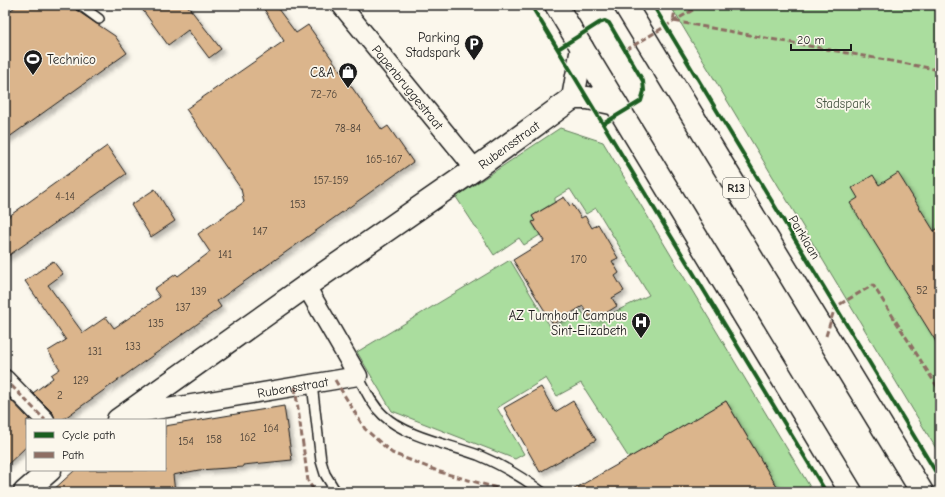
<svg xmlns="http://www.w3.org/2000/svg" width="945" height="497" viewBox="0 0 945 497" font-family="'Comic Neue',sans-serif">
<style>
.green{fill:#aadd9e;stroke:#637c5d}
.building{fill:#dbb58c;stroke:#1c1c1c;filter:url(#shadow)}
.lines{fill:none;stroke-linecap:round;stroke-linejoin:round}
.service-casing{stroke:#1c1c1c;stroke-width:12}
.minor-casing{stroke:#1c1c1c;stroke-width:21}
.tertiary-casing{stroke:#1c1c1c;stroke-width:25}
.primary-casing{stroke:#1c1c1c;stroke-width:25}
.service{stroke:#fbf7ec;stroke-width:9}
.minor{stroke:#fbf7ec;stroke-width:18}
.tertiary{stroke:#fbf7ec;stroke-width:22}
.primary{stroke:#fbf7ec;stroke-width:22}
.quiet{stroke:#8d6e63;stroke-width:3;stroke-dasharray:6 3;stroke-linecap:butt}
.cycleway-casing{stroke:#fbf7ec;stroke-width:6}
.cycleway{stroke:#1b5e20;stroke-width:4}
.labels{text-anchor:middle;stroke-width:3.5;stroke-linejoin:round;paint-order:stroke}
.number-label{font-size:11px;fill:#4c4238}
.shield{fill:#fbf7ec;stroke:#5f5e5a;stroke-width:1}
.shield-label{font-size:12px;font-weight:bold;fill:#1c1c1c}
.poi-label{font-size:13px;fill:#1c1c1c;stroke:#fbf7ec;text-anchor:end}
.street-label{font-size:13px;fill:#1c1c1c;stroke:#fbf7ec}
.park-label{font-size:13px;fill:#475643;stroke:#fbf7ec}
</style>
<defs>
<filter id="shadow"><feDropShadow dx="3.5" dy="3.5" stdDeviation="2" flood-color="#0004"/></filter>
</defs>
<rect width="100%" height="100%" fill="#fbf7ec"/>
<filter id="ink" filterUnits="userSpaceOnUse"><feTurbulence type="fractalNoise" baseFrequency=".025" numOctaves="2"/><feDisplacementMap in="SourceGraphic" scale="8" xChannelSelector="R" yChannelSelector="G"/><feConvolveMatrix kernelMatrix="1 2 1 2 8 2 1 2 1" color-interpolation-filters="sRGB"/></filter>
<g filter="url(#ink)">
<path class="green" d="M670 5H940V455L686 32Z
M560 128 603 142 813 492H775L778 489 726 401 629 458 581 383 557 396 546 378 497 408 524 454 515 459 392 411 357 352 510 260 551 328 581 310 590 324 649 295 596 208 586 214 570 189 555 198V202L532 216 535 221 532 223 540 235 524 245 519 238 494 255 456 197Z"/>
<path class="building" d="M18 5H74L76 10 115 36 127 53 5 140V14Z
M139 5H187L221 49 209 58 188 30 168 45Z
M270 5H275L296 33 308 25 382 130 388 126 413 162 217 301 221 307 62 420H55L53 413 33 393 53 378 51 375 60 369 48 351 66 340 25 281 53 261 63 274 48 285 83 333 106 317 114 328 160 297 154 289 176 274 178 276 210 252 198 234 244 202 241 189 186 109 284 41 264 9Z
M107 146 126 174 5 258V219Z
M898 173 934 231 940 227V348L850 203 858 198 852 188 873 175 879 185Z
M155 189 175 221 151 237 131 205Z
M564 197 570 206 572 204 581 218 585 216 592 228 598 224 618 258 612 261 619 273 615 276 624 291 612 298 617 306 595 320 592 315 589 317 583 306 553 324 513 260 544 241 532 222 535 221 532 216Z
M541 387 555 412 573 401 596 440 540 472 504 408Z
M5 394 30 420H27V446L5 467Z
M726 401 780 492H569L629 458Z
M284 406 292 460 243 465V467L199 470 173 475 175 492H51L75 470H165V426Z"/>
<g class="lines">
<defs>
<path id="service" d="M80 5 99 19
M358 376C365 389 371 404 383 415 406 437 448 444 478 455 502 465 522 477 542 492
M312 384 321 461 325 474 336 492"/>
<g id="minor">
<path id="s1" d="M341 5 475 169"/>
<path d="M5 379 45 420"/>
<path id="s2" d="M126 415 358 376 306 286"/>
</g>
<g id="tertiary">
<path d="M573 98 582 48"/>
<path id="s3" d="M118 420 306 286 475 169 573 98H588L616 104"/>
<path d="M25 492 50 470"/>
</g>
<path id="primary" d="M556 5 851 492
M625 5 922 492"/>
</defs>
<use href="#service" class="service-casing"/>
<use href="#minor" class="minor-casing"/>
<use href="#tertiary" class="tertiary-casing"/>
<use href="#primary" class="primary-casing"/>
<use href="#service" class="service"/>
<use href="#minor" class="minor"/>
<use href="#tertiary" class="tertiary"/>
<use href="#primary" class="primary"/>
<path class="quiet" d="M676 5 673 21 940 70
M5 7 7 5
M626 50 701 5
M826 336 835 307 873 285 940 391
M5 379 45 420
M335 380 365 429 392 453 440 472 504 490 508 492
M295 387 308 481 315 492"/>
<defs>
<path id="cycleway" d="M531 5 826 492
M653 5 940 479
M558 49 599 23 605 21 609 23 643 81 644 91 641 101 603 124"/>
</defs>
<use href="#cycleway" class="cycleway-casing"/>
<use href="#cycleway" class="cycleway"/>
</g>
</g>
<defs>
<symbol id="parking-pin" viewBox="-11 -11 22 30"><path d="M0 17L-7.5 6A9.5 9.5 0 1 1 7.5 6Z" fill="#1c1c1c" stroke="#fbf7ec"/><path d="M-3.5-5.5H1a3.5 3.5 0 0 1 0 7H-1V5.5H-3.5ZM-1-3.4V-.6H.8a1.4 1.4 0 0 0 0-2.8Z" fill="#fff"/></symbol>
<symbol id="stadium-pin" viewBox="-11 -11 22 30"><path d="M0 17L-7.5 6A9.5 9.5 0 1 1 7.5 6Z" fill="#1c1c1c" stroke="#fbf7ec"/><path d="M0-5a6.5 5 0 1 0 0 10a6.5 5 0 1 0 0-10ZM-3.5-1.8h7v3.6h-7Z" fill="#fff"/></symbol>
<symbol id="shop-pin" viewBox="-11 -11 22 30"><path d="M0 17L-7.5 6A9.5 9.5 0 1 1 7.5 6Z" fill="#1c1c1c" stroke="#fbf7ec"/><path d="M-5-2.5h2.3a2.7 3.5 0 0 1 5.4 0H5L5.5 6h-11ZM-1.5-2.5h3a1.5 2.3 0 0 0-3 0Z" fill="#fff"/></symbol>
<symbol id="hospital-pin" viewBox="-11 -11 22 30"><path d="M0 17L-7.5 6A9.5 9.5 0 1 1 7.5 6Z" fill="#1c1c1c" stroke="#fbf7ec"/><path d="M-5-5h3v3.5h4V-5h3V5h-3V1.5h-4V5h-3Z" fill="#fff"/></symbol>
</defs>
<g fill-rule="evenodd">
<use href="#parking-pin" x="463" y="33" width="22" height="30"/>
<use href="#stadium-pin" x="22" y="48" width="22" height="30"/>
<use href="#shop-pin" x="337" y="61" width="22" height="30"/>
<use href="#hospital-pin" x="630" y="311" width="22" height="30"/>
</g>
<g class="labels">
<g class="number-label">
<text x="324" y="98">72-76</text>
<text x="348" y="132">78-84</text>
<text x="384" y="163">165-167</text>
<text x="331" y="184">157-159</text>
<text x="65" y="200">4-14</text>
<text x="298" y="208">153</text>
<text x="260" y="235">147</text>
<text x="225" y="258">141</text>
<text x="579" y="263">170</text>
<text x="922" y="294">52</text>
<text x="199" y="295">139</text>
<text x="183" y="311">137</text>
<text x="156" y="327">135</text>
<text x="133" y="350">133</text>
<text x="95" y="355">131</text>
<text x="81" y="384">129</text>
<text x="60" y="399">2</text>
<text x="271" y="432">164</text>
<text x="248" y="441">162</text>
<text x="214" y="443">158</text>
<text x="186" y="445">154</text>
</g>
<rect class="shield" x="723" y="178" width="26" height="20" rx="3"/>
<g class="shield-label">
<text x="736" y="192">R13</text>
</g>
<g class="poi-label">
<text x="460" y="42">Parking<tspan x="460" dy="15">Stadspark</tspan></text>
<text x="47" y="64" text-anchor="start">Technico</text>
<text x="334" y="77">C&amp;A</text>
<text x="627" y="320">AZ Turnhout Campus<tspan x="627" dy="15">Sint-Elizabeth</tspan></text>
</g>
<g class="street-label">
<text dy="5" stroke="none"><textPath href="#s1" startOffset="106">Papenbruggestraat</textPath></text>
<text dy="5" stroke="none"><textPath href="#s3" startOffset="478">Rubensstraat</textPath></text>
<text transform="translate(805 237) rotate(59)" y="5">Parklaan</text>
<text dy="5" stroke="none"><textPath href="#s2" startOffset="169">Rubensstraat</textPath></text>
</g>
<g class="park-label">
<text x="843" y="108">Stadspark</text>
</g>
</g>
<rect width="945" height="497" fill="none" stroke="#fbf7ec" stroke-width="20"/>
<rect x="10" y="10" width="925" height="477" fill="none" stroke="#1c1c1c" stroke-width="1.5" filter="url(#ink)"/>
<rect x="26" y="419" width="140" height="52" fill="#fbf7ec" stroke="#a29f99"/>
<rect x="34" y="432" width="20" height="6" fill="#1b5e20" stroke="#a29f99"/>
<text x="62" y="439" font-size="12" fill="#1c1c1c">Cycle path</text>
<rect x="34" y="452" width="20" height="6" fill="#8d6e63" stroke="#a29f99"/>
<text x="62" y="459" font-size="12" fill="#1c1c1c">Path</text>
<path d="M791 44v6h60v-6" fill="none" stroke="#1c1c1c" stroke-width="2"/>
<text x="797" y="44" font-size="12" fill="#1c1c1c" stroke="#fbf7ec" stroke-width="3" paint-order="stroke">20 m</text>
</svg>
